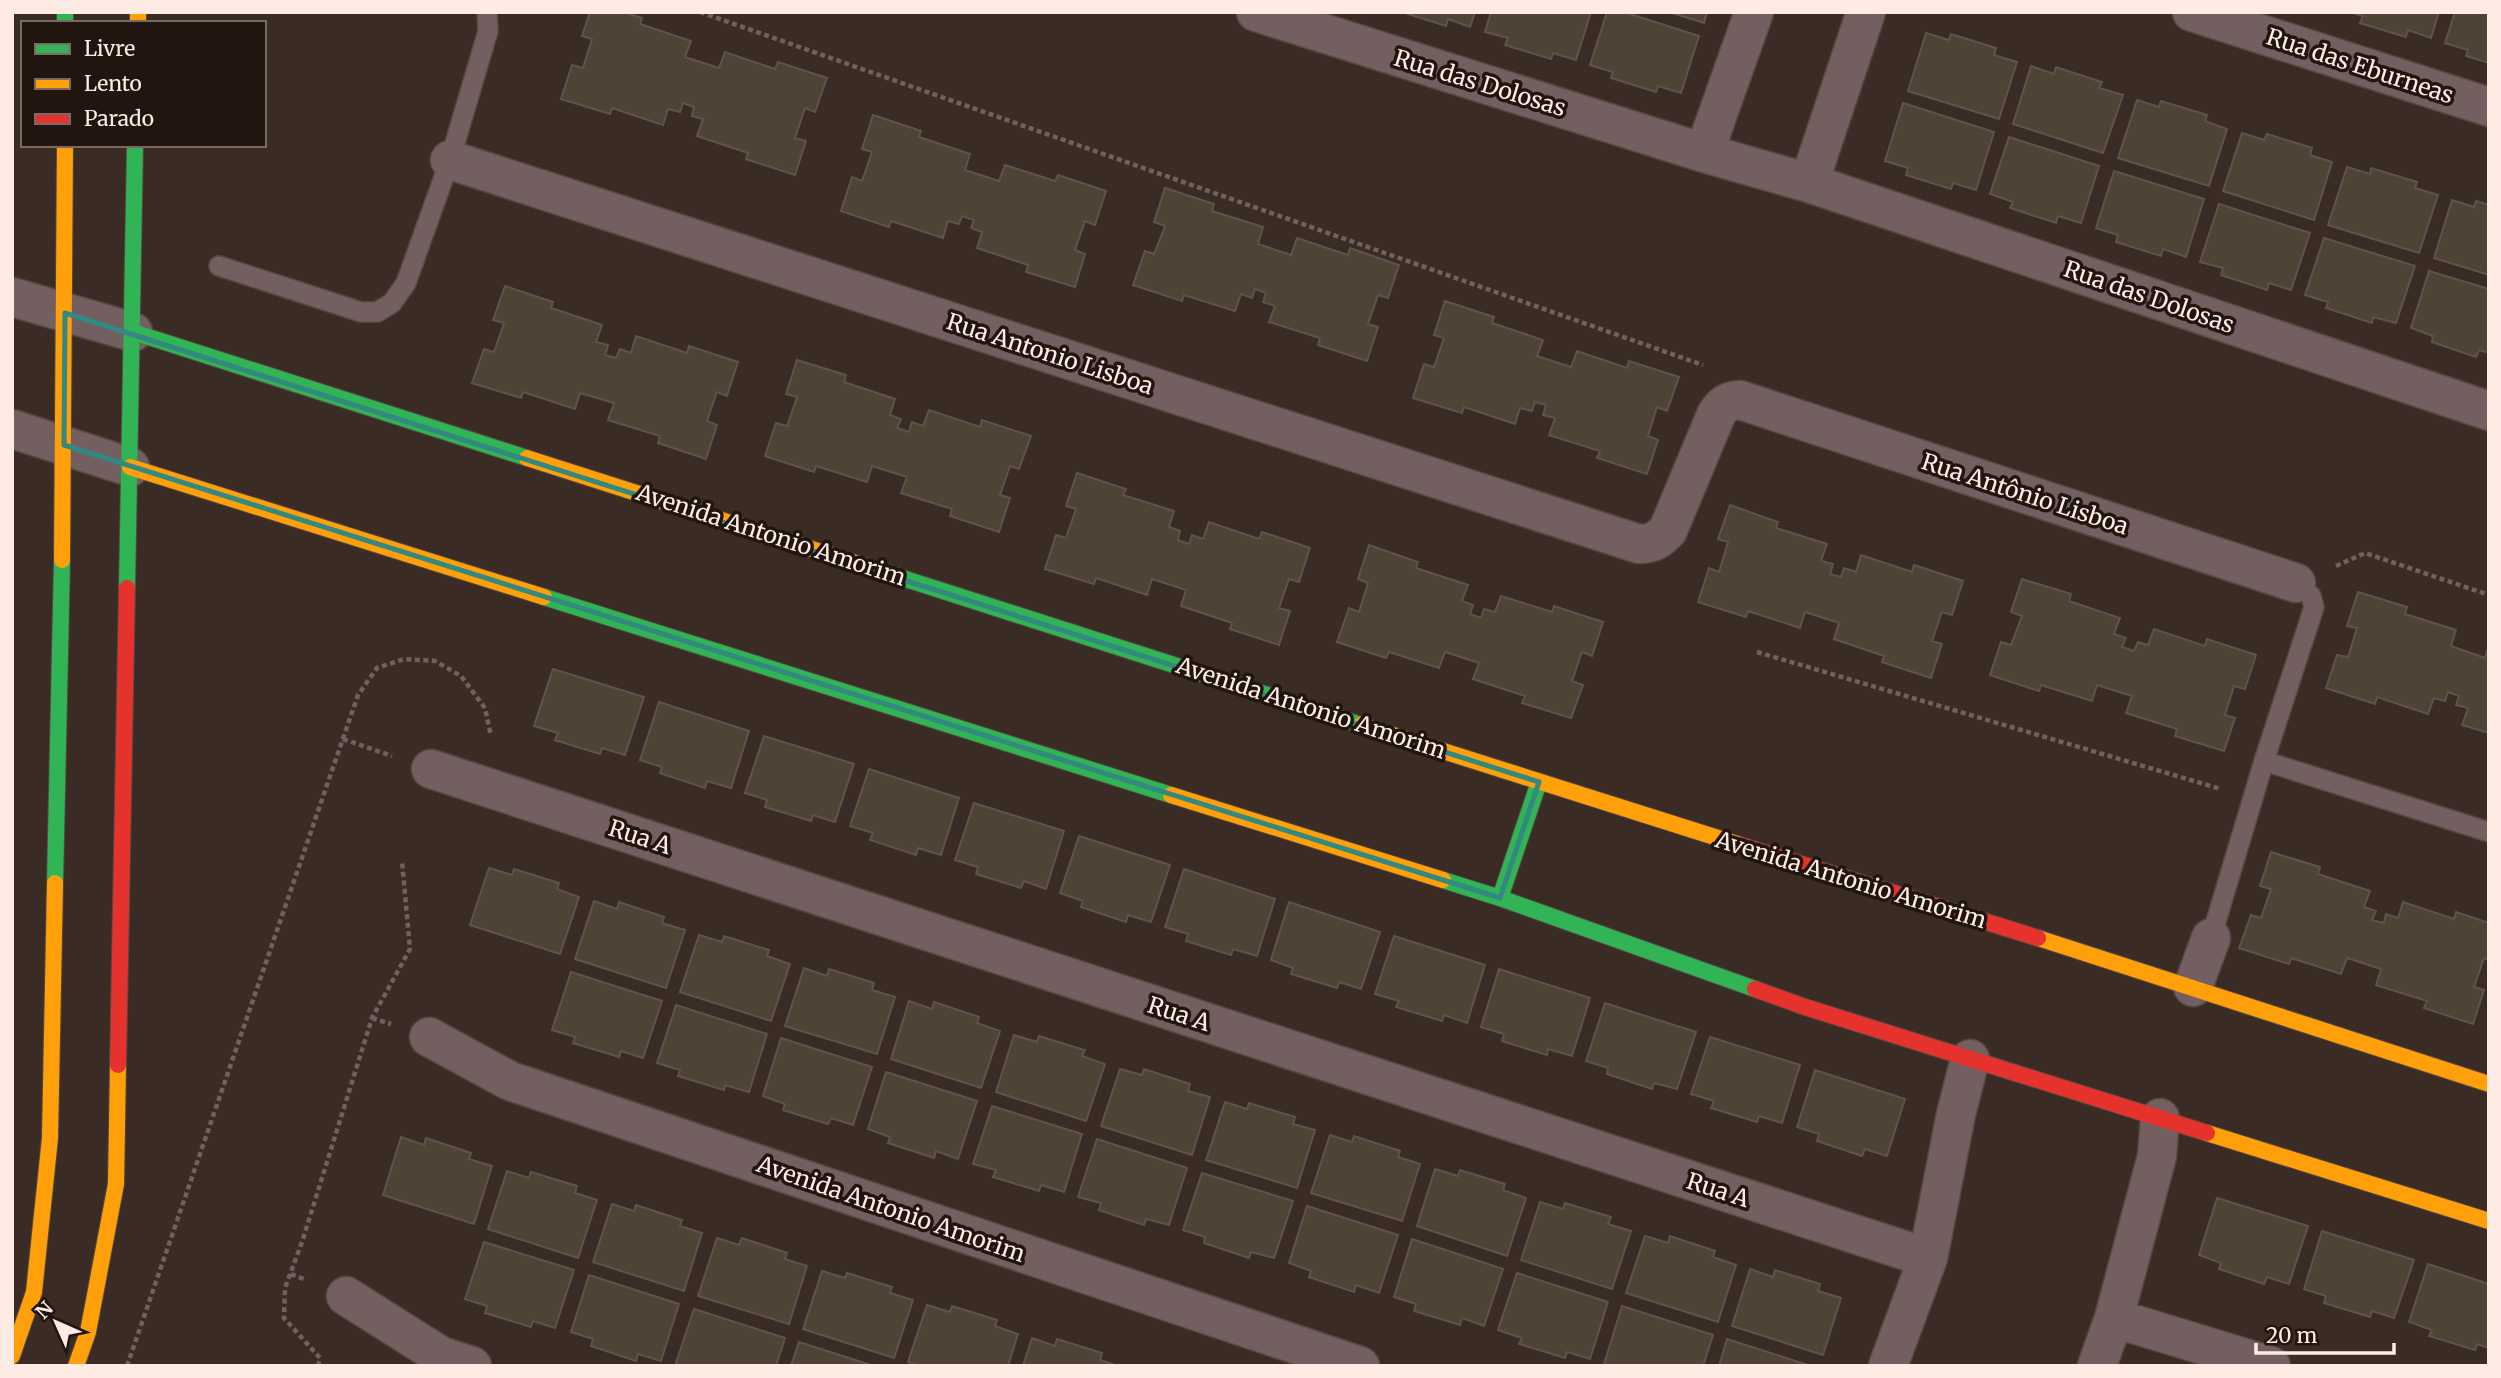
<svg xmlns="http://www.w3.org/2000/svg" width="2501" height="1378" viewBox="0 0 2501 1378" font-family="Merriweather,serif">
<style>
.building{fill:#4f4335;stroke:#5d544c;stroke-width:2}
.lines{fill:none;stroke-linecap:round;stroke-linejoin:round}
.lane-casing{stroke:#544841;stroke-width:22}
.street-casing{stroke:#544841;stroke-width:41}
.fast-casing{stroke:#544841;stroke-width:18}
.slow-casing{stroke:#544841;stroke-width:18}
.jam-casing{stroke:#544841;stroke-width:18}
.path{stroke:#706060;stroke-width:4.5;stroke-dasharray:5 3.5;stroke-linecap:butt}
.lane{stroke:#745f60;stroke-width:19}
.street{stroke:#745f60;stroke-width:38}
.fast{stroke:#30b455;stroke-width:16}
.slow{stroke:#ff9f0a;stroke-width:16}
.jam{stroke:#e5322d;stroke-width:16}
.marked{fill:none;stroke:#338880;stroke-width:5;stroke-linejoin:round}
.labels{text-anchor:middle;stroke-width:7;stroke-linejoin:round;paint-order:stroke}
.street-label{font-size:23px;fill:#feece4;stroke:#21150f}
</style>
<rect width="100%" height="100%" fill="#3a2c25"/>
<path class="building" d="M590 12H624L642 18 640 24 691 41 685 57 719 68 725 52 775 69 778 62 827 78 815 112 805 108 795 138 806 141 795 175 746 159 748 153 697 136 703 119 692 116 694 107 683 103 680 112 668 109 663 125 612 108 610 114 561 99 572 65 583 68 592 39 582 36Z
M1402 12H1475L1470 27 1448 19 1446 26Z
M1491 12H1591L1576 60 1553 53 1551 59 1505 45 1508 38 1485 32Z
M1607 12H1624L1699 36 1681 93 1658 86 1656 92 1611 78 1613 72 1590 65Z
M1669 12H1707L1704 23Z
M2350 12H2439L2431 38 2408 30 2406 37 2360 23 2363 16Z
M2455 12H2489V63L2466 56 2468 50 2445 43Z
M1926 33 1949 40 1951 34 1996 48 1994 55 2017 62 1999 119 1908 91Z
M2031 66 2054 74 2056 67 2102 82 2099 88 2123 95 2103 153 2013 124Z
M2137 100 2159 107 2161 101 2207 115 2205 121 2227 129 2209 186 2118 158Z
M1903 103 1994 132 1976 190 1953 183 1951 189 1906 175 1908 168 1885 161Z
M873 115 921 131 919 137 970 154 965 170 999 181 1005 165 1055 181 1058 175 1106 191 1095 225 1085 221 1075 250 1085 254 1075 287 1026 272 1028 265 977 248 982 232 971 228 974 220 962 216 959 224 948 221 943 238 891 221 889 227 841 211 852 177 862 181 872 152 862 149Z
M2242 133 2264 140 2267 134 2312 148 2310 155 2332 162 2314 220 2223 191Z
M2009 137 2099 166 2081 223 2058 216 2056 223 2010 208 2013 202 1990 194Z
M2347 167 2370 174 2371 168 2417 182 2415 188 2438 195 2419 253 2328 225Z
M2114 171 2204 199 2186 257 2163 249 2161 256 2116 242 2118 235 2096 228Z
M1165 188 1214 204 1212 211 1263 227 1258 244 1291 255 1297 238 1348 255 1350 248 1399 265 1388 298 1378 295 1368 324 1378 327 1367 361 1318 345 1320 338 1269 322 1275 306 1263 302 1266 293 1255 289 1252 298 1241 294 1235 311 1184 295 1182 301 1133 285 1145 251 1154 254 1165 226 1154 222Z
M2452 200 2474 207 2476 201 2489 205V275L2434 258Z
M2219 204 2310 233 2291 290 2269 283 2267 290 2221 275 2223 268 2200 262Z
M2324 238 2415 266 2396 323 2373 317 2372 323 2326 308 2328 302 2305 295Z
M2429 271 2489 289V353L2479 350 2476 357 2432 342 2433 336 2411 328Z
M505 286 553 302 551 308 602 325 596 342 608 345 605 355 616 358 620 349 631 353 636 336 687 353 689 346 738 362 727 396 717 392 707 421 717 425 706 459 658 443 660 436 608 420 614 403 580 393 575 409 523 392 521 398 472 383 484 349 494 352 504 323 493 320Z
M1445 301 1494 317 1492 323 1543 340 1537 356 1571 367 1577 351 1627 368 1629 361 1679 377 1667 411 1657 407 1648 436 1658 440 1647 474 1597 458 1600 451 1549 435 1555 418 1543 415 1546 405 1535 402 1532 411 1520 408 1515 424 1464 407 1462 413 1413 398 1424 364 1434 367 1444 338 1434 335Z
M797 360 846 375 844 382 895 399 890 415 901 419 897 428 909 432 912 422 923 426 929 410 980 427 982 420 1031 436 1019 469 1010 466 1000 495 1010 498 999 532 950 516 952 509 901 493 907 477 872 466 867 482 816 466 814 472 765 456 776 423 787 426 797 397 786 394Z
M1077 473 1126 489 1123 495 1174 511 1169 527 1180 531 1178 540 1189 544 1192 535 1203 539 1209 522 1259 539 1262 532 1310 548 1299 582 1289 579 1279 608 1290 611 1279 645 1230 629 1232 623 1181 606 1186 590 1152 579 1147 595 1096 578 1094 584 1045 569 1056 535 1066 538 1076 509 1066 506Z
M1730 505 1778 522 1776 528 1827 544 1821 561 1833 564 1830 574 1841 577 1844 568 1856 572 1861 555 1912 572 1914 565 1963 581 1952 615 1942 612 1932 641 1942 644 1931 678 1882 662 1884 656 1834 639 1839 623 1805 612 1800 628 1748 611 1746 617 1698 602 1709 568 1719 572 1728 542 1718 539Z
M1369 545 1418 562 1416 568 1468 585 1462 601 1473 605 1470 614 1481 618 1484 609 1495 612 1501 596 1552 612 1554 606 1603 622 1592 656 1582 652 1572 681 1583 685 1571 718 1522 703 1525 696 1473 679 1479 663 1445 652 1439 668 1389 652 1386 658 1337 642 1349 608 1359 612 1368 583 1358 579Z
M2022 579 2071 594 2069 601 2120 618 2114 634 2126 638 2122 647 2134 651 2138 642 2148 645 2154 629 2205 646 2207 639 2256 655 2245 689 2234 686 2225 715 2235 718 2224 751 2175 736 2177 729 2126 713 2132 696 2097 685 2092 701 2041 685 2039 691 1990 675 2001 642 2011 645 2022 616 2011 612Z
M2358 592 2407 607 2405 614 2456 630 2451 646 2485 658 2489 645V733L2462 725 2468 708 2456 705 2459 696 2448 692 2445 701 2434 698 2428 714 2377 697 2375 704 2326 688 2337 655 2348 657 2357 628 2347 626Z
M553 669 644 697 625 755 602 748 600 754 555 740 558 733 534 726Z
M659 702 749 731 731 788 707 781 705 788 660 773 662 767 640 760Z
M764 736 854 764 835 822 813 815 811 821 765 807 767 800 745 793Z
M869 769 959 798 941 855 918 848 916 855 870 840 873 833 850 826Z
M974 803 1064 831 1046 889 1024 881 1021 888 976 874 978 867 955 860Z
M1079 836 1170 865 1151 922 1128 915 1126 922 1081 907 1083 901 1060 893Z
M2271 852 2320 867 2318 874 2370 891 2364 907 2376 911 2372 920 2384 923 2386 914 2398 918 2403 902 2454 919 2456 912 2489 923V960L2484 958 2474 987 2484 990 2473 1024 2424 1008 2427 1001 2376 985 2381 969 2347 958 2341 974 2291 958 2289 964 2239 948 2251 915 2261 918 2271 889 2260 886Z
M489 868 512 875 514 869 559 883 557 889 579 897 560 954 470 925Z
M1184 869 1275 899 1257 956 1233 949 1231 955 1186 941 1188 934 1165 927Z
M594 901 617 909 619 902 664 917 662 923 685 930 666 988 575 959Z
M1289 902 1380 932 1361 989 1339 982 1337 988 1291 974 1293 968 1271 960Z
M699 935 722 942 724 936 769 950 767 956 790 964 771 1021 680 992Z
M1394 936 1485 965 1467 1023 1444 1015 1442 1021 1396 1007 1399 1001 1375 994Z
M804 968 827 976 829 969 874 983 872 990 895 997 877 1054 785 1026Z
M1499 969 1590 998 1572 1056 1548 1049 1547 1055 1502 1041 1504 1034 1481 1027Z
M571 972 662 1001 643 1058 621 1051 619 1057 573 1043 575 1037 552 1030Z
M909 1001 932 1009 934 1002 979 1017 977 1023 1000 1031 981 1088 891 1059Z
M1605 1003 1696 1032 1677 1089 1654 1083 1652 1089 1607 1074 1608 1068 1586 1061Z
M676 1005 767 1034 749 1092 725 1085 724 1090 678 1076 680 1070 657 1063Z
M1014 1035 1037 1042 1039 1036 1085 1050 1082 1056 1105 1064 1086 1121 996 1092Z
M1710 1037 1800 1065 1782 1123 1759 1116 1757 1122 1711 1108 1714 1101 1691 1094Z
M781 1038 872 1067 853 1125 831 1118 828 1124 783 1110 785 1104 763 1096Z
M1120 1069 1142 1075 1144 1069 1190 1084 1188 1091 1210 1097 1192 1155 1101 1126Z
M1815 1070 1905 1099 1887 1156 1865 1149 1862 1156 1817 1141 1819 1134 1797 1127Z
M886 1072 977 1101 958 1159 936 1151 934 1158 888 1143 890 1137 868 1129Z
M1225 1102 1247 1109 1249 1103 1295 1117 1293 1124 1315 1130 1297 1188 1206 1160Z
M992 1106 1082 1134 1064 1192 1041 1185 1039 1191 993 1177 996 1170 973 1164Z
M1330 1135 1352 1142 1354 1136 1400 1151 1398 1157 1420 1164 1402 1221 1311 1193Z
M401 1137 424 1145 426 1138 471 1153 469 1159 492 1166 474 1224 383 1195Z
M1097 1139 1187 1168 1169 1225 1146 1219 1144 1225 1099 1210 1101 1203 1078 1197Z
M1435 1169 1458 1176 1460 1170 1505 1184 1503 1190 1526 1198 1507 1256 1417 1226Z
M507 1171 529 1178 531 1172 577 1186 575 1193 597 1200 578 1258 488 1229Z
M1202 1173 1293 1201 1274 1258 1251 1252 1249 1258 1204 1243 1205 1237 1183 1230Z
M2217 1198 2308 1226 2289 1284 2267 1277 2264 1284 2219 1269 2221 1263 2199 1255Z
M1540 1202 1563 1209 1565 1203 1611 1217 1608 1224 1631 1231 1612 1289 1521 1260Z
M612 1204 634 1211 636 1205 682 1220 680 1226 702 1233 684 1291 593 1262Z
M1307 1206 1398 1235 1379 1293 1356 1285 1354 1292 1309 1277 1311 1271 1289 1263Z
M2322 1231 2414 1260 2394 1318 2372 1311 2370 1317 2324 1303 2326 1296 2304 1289Z
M1645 1236 1668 1243 1670 1236 1715 1251 1713 1257 1736 1265 1718 1322 1626 1293Z
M717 1238 739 1245 742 1238 787 1253 785 1259 807 1266 789 1324 698 1296Z
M1412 1239 1503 1269 1484 1326 1462 1318 1460 1325 1414 1311 1416 1304 1394 1297Z
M484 1242 574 1270 555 1328 533 1321 531 1327 485 1313 487 1306 465 1299Z
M2428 1264 2489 1284V1348L2477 1344 2475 1350 2429 1336 2432 1330 2409 1322Z
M1750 1269 1773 1277 1775 1270 1820 1284 1818 1291 1841 1298 1823 1355 1732 1326Z
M822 1271 845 1278 847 1273 892 1287 890 1293 913 1300 894 1358 803 1329Z
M1517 1273 1608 1302 1590 1359 1567 1352 1565 1358 1519 1344 1522 1338 1498 1330Z
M589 1275 679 1304 661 1361 638 1354 636 1361 591 1346 593 1339 571 1332Z
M927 1305 950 1312 952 1306 997 1320 995 1326 1018 1334 1008 1366H919L908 1362Z
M1622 1306 1713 1335 1703 1366H1610L1604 1364Z
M694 1309 785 1338 776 1366H675Z
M1032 1338 1055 1346 1057 1339 1102 1353 1100 1360 1118 1366H1023Z
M1727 1339 1811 1366H1719Z
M799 1342 874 1366H791Z"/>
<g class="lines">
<defs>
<path id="lane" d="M219 266 361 312H377L392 303 406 283 450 160 488 31 487 12
M2264 761 2489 832
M2211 938 2264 761 2314 607 2311 596 2296 583"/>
<path id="street" d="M1256 12 1704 153 1809 183 2489 411
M2192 12 2489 107
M1704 153 1754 12
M450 160 1639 544C1652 544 1659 540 1668 530L1716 415C1722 405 1727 401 1740 400L2296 583
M1809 183 1866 12
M12 297 133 332
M12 429 130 467
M431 769 1928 1258
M2193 987 2211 938
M429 1037 510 1081 1360 1366
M346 1296 441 1356 472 1366
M2114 1318 2271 1366
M1888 1366 1928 1258 1956 1114 1970 1059
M2097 1366 2114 1318 2157 1156 2160 1118"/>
<path id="fast" d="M65 12V23
M133 332 527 458
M890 574 1361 725
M127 588 135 145
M544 597 1171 795
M1443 880 1500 898 1755 989
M55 883 62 560
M1500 898 1539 782"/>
<path id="slow" d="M138 12V23
M527 458 890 574
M130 467 544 597
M62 560 65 145
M1361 725 1740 845
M1171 795 1443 880
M2038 938 2489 1084
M2207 1133 2489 1221
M12 1356 34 1292 50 1138 55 883
M76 1366 88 1332 116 1184 118 1065"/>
<path id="jam" d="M1740 845 2038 938
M1755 989 1805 1007 2207 1133
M118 1065 127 588"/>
</defs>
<use href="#lane" class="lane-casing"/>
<use href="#street" class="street-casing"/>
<use href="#fast" class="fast-casing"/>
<use href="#slow" class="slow-casing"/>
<use href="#jam" class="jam-casing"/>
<path class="path" d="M700 12 1703 365
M2336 566 2365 553 2489 595
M1757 652 2221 789
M343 739 392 756
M372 1018 391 1024
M291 1274 306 1280
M127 1366 358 695 377 668 404 659 435 661 461 676 485 708 491 736
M318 1366 320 1358 284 1318 285 1288 302 1242 372 1018 410 949 402 861"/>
<use href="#lane" class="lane"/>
<use href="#street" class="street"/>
<use href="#fast" class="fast"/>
<use href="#slow" class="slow"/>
<use href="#jam" class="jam"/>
</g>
<path class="marked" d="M65 313 1539 782 1500 898 64 445Z"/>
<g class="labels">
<g class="street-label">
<text transform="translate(2360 66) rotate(18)" y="8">Rua das Eburneas</text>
<text transform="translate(1480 83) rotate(17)" y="8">Rua das Dolosas</text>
<text transform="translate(2149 297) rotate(19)" y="8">Rua das Dolosas</text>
<text transform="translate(1050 354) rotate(18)" y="8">Rua Antonio Lisboa</text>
<text transform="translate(2025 494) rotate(18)" y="8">Rua Antônio Lisboa</text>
<text transform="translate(771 535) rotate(18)" y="8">Avenida Antonio Amorim</text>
<text transform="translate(1311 708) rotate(18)" y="8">Avenida Antonio Amorim</text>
<text transform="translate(640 837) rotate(18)" y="8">Rua A</text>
<text transform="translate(1851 880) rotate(17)" y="8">Avenida Antonio Amorim</text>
<text transform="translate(1179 1014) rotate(18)" y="8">Rua A</text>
<text transform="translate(1718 1190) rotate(18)" y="8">Rua A</text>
<text transform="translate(891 1209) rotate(19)" y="8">Avenida Antonio Amorim</text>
</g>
</g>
<rect width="2501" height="1378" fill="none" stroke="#feece4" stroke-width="28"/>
<rect x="21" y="21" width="245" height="126" fill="#21150f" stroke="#796b64" stroke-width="2"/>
<rect x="35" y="44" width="35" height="10" fill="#30b455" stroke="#796b64" stroke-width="2"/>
<text x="84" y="56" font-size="21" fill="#feece4">Livre</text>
<rect x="35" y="79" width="35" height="10" fill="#ff9f0a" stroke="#796b64" stroke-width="2"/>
<text x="84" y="91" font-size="21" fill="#feece4">Lento</text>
<rect x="35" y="114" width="35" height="10" fill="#e5322d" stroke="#796b64" stroke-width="2"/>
<text x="84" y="126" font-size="21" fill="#feece4">Parado</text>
<g transform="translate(56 1322) rotate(315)" stroke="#21150f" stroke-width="5" paint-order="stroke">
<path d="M0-5L12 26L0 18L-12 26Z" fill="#feece4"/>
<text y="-10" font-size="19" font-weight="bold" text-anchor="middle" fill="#feece4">N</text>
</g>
<path d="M2256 1343v10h138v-10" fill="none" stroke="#feece4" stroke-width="3.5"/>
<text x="2266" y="1343" font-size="21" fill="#feece4" stroke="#21150f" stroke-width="5" paint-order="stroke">20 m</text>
</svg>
